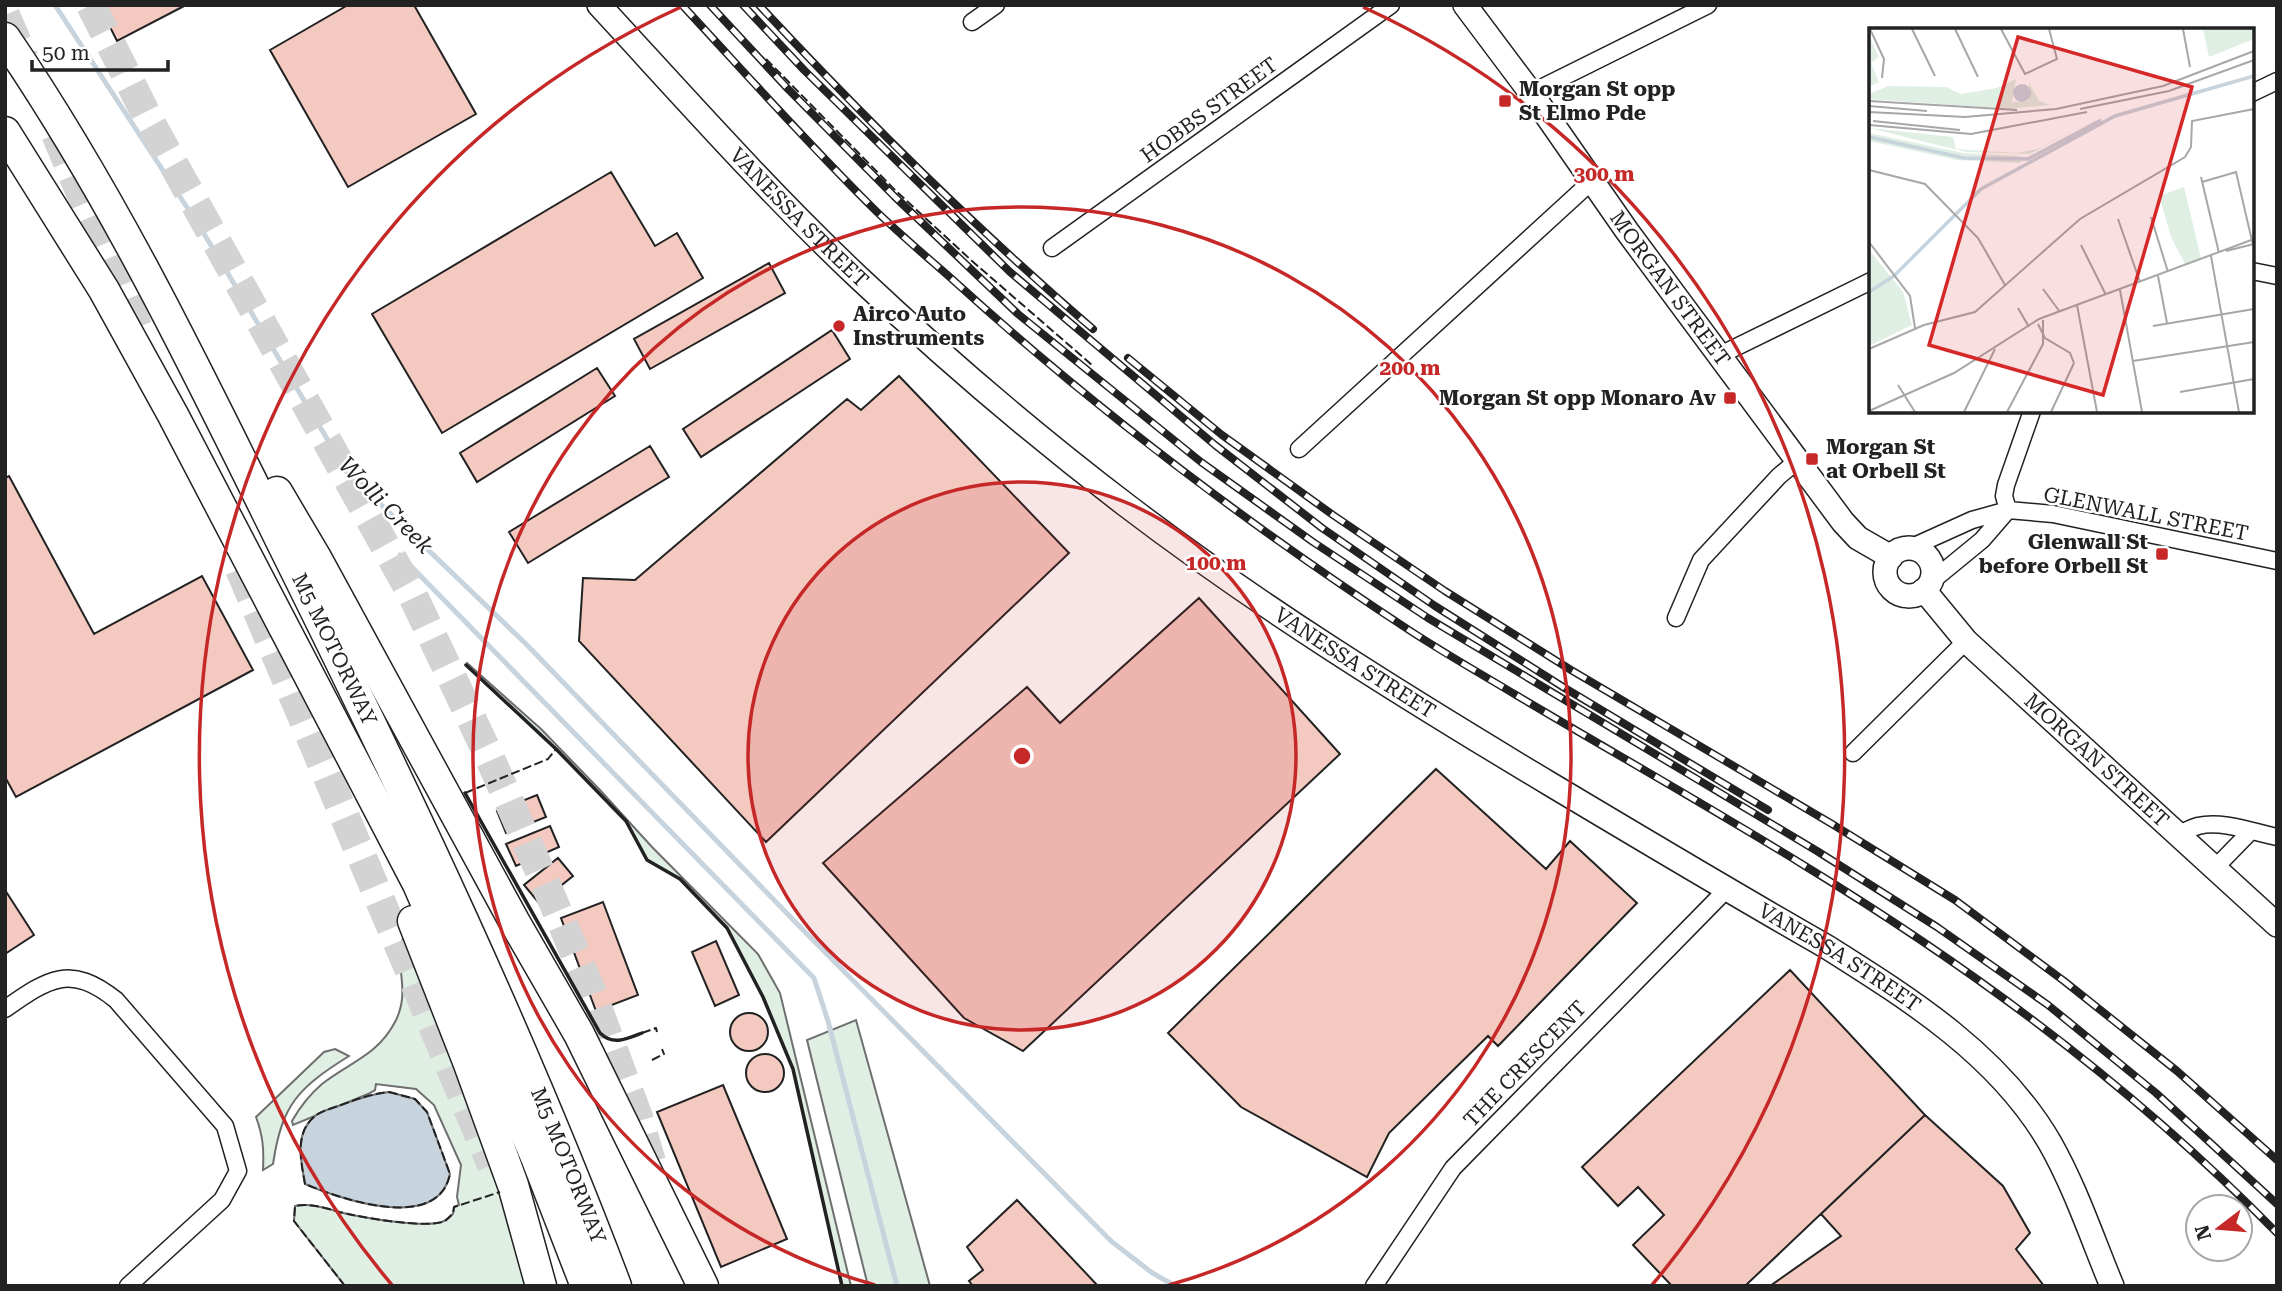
<svg xmlns="http://www.w3.org/2000/svg" width="2282" height="1291" viewBox="0 0 2282 1291" font-family="'Roboto Serif',serif">
<style>
.green{fill:#e0efe3;stroke:#6f6f6f;stroke-width:2}
.water{fill:#c7d3dd;stroke:#6f6f6f;stroke-width:2}
.lines{fill:none;stroke-linecap:round;stroke-linejoin:round}
.stream{stroke:#c7d3dd;stroke-width:5}
.building{fill:#f3c9c0;stroke:#222;stroke-width:2}
.highway-tunnel{stroke:#d3d3d3;stroke-width:30;stroke-dasharray:30 15;stroke-linecap:butt}
.street-casing{stroke:#222;stroke-width:19}
.secondary-casing{stroke:#222;stroke-width:26}
.highway-casing{stroke:#222;stroke-width:33}
.street{stroke:#fff;stroke-width:16}
.secondary{stroke:#fff;stroke-width:23}
.highway{stroke:#fff;stroke-width:30}
.rail-casing{stroke:#222;stroke-width:8}
.rail{stroke:#fff;stroke-width:5;stroke-dasharray:16;stroke-linecap:butt}
.fence{stroke:#222;stroke-width:2;stroke-dasharray:9 3.5;stroke-linecap:butt}
.wall{stroke:#222;stroke-width:3.5}
.ring{fill:none;stroke:#c62828;stroke-width:3.5}
.poi-dot{fill:#c62828;stroke:#fff;stroke-width:2.5}
.labels{text-anchor:middle;stroke-width:5;stroke-linejoin:round;paint-order:stroke}
.poi-label{font-size:21px;font-weight:bold;fill:#222;stroke:#fff;text-anchor:start}
.street-label{font-size:21px;fill:#222;stroke:#fff}
.water-label{font-size:23px;font-style:italic;fill:#222;stroke:#fff}
.inset-river{fill:none;stroke:#c7d3dd;stroke-width:3.5}
.inset-road{fill:none;stroke:#a7a7a7;stroke-width:2}
.view{fill:#d62828;fill-opacity:0.15;stroke:#d62828;stroke-width:3.5}
.inset-edge{fill:none;stroke:#222;stroke-width:3.5}
.centre{fill:#c62828;stroke:#fff;stroke-width:3.5}
.ring-label{font-size:21px;text-anchor:middle;font-weight:bold;fill:#c62828;stroke:#fff;stroke-width:5;stroke-linejoin:round;paint-order:stroke}
</style>
<rect width="100%" height="100%" fill="#fff"/>
<path class="green" d="M467 663 541 729 600 790 652 847 758 954 780 993 851 1286H842L793 1069 763 997 727 928 680 879 647 860 626 821 556 749 466 665Z
M403 938C451 1052 494 1167 530 1286H345L294 1221 295 1206C312 1202 330 1210 348 1214 366 1218 429 1229 444 1221 448 1219 450 1216 453 1214L454 1207 459 1205 457 1197 461 1165 434 1105 416 1089 376 1084 375 1090 368 1094 293 1125 292 1121C300 1107 309 1095 322 1084 350 1062 377 1056 395 1022 412 990 393 965 403 938Z
M856 1020 930 1286H868L807 1040Z
M335 1049 349 1056C298 1088 282 1104 273 1164L263 1170C264 1149 263 1136 256 1117L324 1052Z"/>
<path class="water" d="M389 1092 415 1099 427 1112 450 1174C438 1233 341 1199 305 1184 301 1161 294 1133 315 1116 321 1111 333 1108 341 1105 357 1099 371 1094 389 1092Z"/>
<g class="lines">
<path class="stream" d="M55 5 203 232 347 472 525 643 807 934 1111 1241 1151 1272 1175 1286
M400 555 814 978 828 1021 897 1286"/>
</g>
<path class="building" d="M99 5H186L117 41Z
M348 5H414L476 114 348 187 270 50Z
M611 172 655 246 677 233 703 278 442 433 372 314Z
M769 263 785 293 650 369 634 339Z
M832 330 850 359 701 457 683 429Z
M597 368 615 396 477 482 460 453Z
M899 376 1069 553 766 842 579 641 583 578 635 580 847 399 861 410Z
M650 446 669 477 528 563 509 532Z
M9 476 94 634 202 576 253 670 16 797 5 777V478Z
M1199 598 1340 754 1023 1051 964 1018 823 863 1027 687 1060 723Z
M1436 769 1546 869 1570 841 1637 903 1498 1046 1488 1036 1389 1133 1367 1177 1241 1107 1168 1033Z
M537 795 546 817 506 833 497 811Z
M550 826 559 847 516 866 506 844Z
M558 858 573 876 539 903 524 885Z
M5 890 34 935 5 954Z
M603 902 638 995 596 1011 561 918Z
M716 941 739 995 715 1006 692 952Z
M1790 970 1925 1115 1745 1286H1672L1633 1245 1664 1215 1638 1187 1618 1206 1582 1167Z
M730 1032a19 19 0 1 1 38 0a19 19 0 1 1-38 0Z
M746 1073a19 19 0 1 1 38 0a19 19 0 1 1-38 0Z
M723 1085 787 1239 721 1267 657 1112Z
M1925 1115 2003 1186 2030 1233 2016 1249 2044 1286H1770L1841 1236 1821 1214Z
M1017 1200 1098 1286H973L969 1281 983 1270 967 1247Z"/>
<g class="lines">
<path class="highway-tunnel" d="M91 5 150 122 413 596 488 754 549 892 591 991 638 1117 651 1162
M5 15 24 59
M56 134 140 333
M240 569 492 1165"/>
<defs>
<path id="street" d="M972 22 996 5
M1531 93 1708 5
M2252 93 2277 81
M1052 248 1391 5
M2252 271 2277 276
M1718 356 1871 281
M1299 449 1593 180
M2008 510 2004 496 2006 485 2032 411
M1910 548 1972 520 2008 510 2053 514 2277 561
M1932 581 1982 540 2008 510
M1676 618 1701 560 1779 476 1797 461
M1853 753 1966 641
M2177 835C2184 832 2191 828 2198 826 2222 820 2253 832 2277 837
M2214 869 2250 832
M5 1009C48 979 70 963 116 1000L225 1126 238 1171 222 1200 128 1286
M1374 1286 1453 1168 1727 889"/>
<g id="secondary">
<path id="s1" d="M599 5C684 97 767 191 858 277 943 357 1033 434 1126 505 1261 608 1405 697 1550 784 1642 839 1734 894 1827 947 1911 1000 1999 1055 2050 1143 2076 1189 2092 1238 2112 1286"/>
<path id="s2" d="M1465 5 1531 93 1627 231 1843 522 1858 538 1891 557"/>
<circle cx="1909" cy="572" r="24"/>
<path id="s3" d="M1924 590 1966 641 2277 925"/>
</g>
<g id="highway">
<path id="s4" d="M5 38C117 202 202 381 290 559 408 797 522 1037 616 1286"/>
<path d="M5 132 104 290 173 415 418 884 536 1157 586 1286"/>
<path d="M277 492 316 558 514 921 579 1034 703 1286"/>
<path d="M413 921 469 1064 513 1185 541 1286"/>
</g>
</defs>
<use href="#street" class="street-casing"/>
<use href="#secondary" class="secondary-casing"/>
<use href="#highway" class="highway-casing"/>
<use href="#street" class="street"/>
<use href="#secondary" class="secondary"/>
<use href="#highway" class="highway"/>
<defs>
<path id="rail" d="M682 5C747 75 810 146 877 212 902 236 928 258 953 280 1096 410 1250 526 1412 632 1446 654 1481 674 1516 695 1612 752 1710 807 1805 866 1974 969 2138 1091 2277 1233
M710 5 788 89 894 196 1018 314 1201 462 1313 542 1428 618 1817 851 1937 927 2048 1005 2156 1093 2277 1204
M743 5 804 70 1010 272 1215 445 1322 528 1435 606 1563 687 1768 810
M759 5C865 119 975 228 1093 329
M1128 358 1222 435 1333 515 1445 591 1571 670 1832 824 1955 900 2064 981 2177 1071 2277 1160"/>
</defs>
<use href="#rail" class="rail-casing"/>
<use href="#rail" class="rail"/>
<path class="fence" d="M766 59 896 191 972 261 1092 365
M465 793 548 759 556 749
M642 1033 656 1028 657 1032
M652 1060 664 1054 662 1049
M389 1092 415 1099 427 1112 450 1174C438 1233 341 1199 305 1184 301 1161 294 1133 315 1116 321 1111 333 1108 341 1105 357 1099 371 1094 389 1092Z
M345 1286 294 1221 295 1206C312 1202 330 1210 348 1214 366 1218 429 1229 445 1221 448 1219 450 1216 453 1214L454 1207 500 1192"/>
<path class="wall" d="M466 665 556 749 626 821 647 860 680 879 727 928 763 997 793 1069 842 1286
M465 793 600 1033C613 1046 627 1039 642 1033"/>
</g>
<circle cx="1022" cy="756" r="274" fill="#c62828" fill-opacity=".12"/>
<g class="ring">
<circle cx="1022" cy="756" r="274"/>
<path d="M875 1285A549 549 0 1 1 1169 1285"/>
<path d="M392 1285A823 823 0 0 1 681 7M1363 7A823 823 0 0 1 1652 1285"/>
</g>
<g class="poi-dot">
<rect x="1498" y="94" width="14" height="14" rx="3.5"/>
<circle cx="839" cy="326" r="7"/>
<rect x="1723" y="391" width="14" height="14" rx="3.5"/>
<rect x="1805" y="452" width="14" height="14" rx="3.5"/>
<rect x="2155" y="547" width="14" height="14" rx="3.5"/>
</g>
<g class="labels">
<g class="poi-label">
<text x="1519" y="96">Morgan St opp<tspan x="1519" dy="24">St Elmo Pde</tspan></text>
<text x="853" y="321">Airco Auto<tspan x="853" dy="24">Instruments</tspan></text>
<text x="1716" y="405" text-anchor="end">Morgan St opp Monaro Av</text>
<text x="1826" y="454">Morgan St<tspan x="1826" dy="24">at Orbell St</tspan></text>
<text x="2148" y="549" text-anchor="end">Glenwall St<tspan x="2148" dy="24">before Orbell St</tspan></text>
</g>
<g class="street-label">
<text transform="translate(1209 110) rotate(-36)" y="7">HOBBS STREET</text>
<text dy="7" stroke="none"><textPath href="#s1" startOffset="292">VANESSA STREET</textPath></text>
<text dy="7" stroke="none"><textPath href="#s2" startOffset="350">MORGAN STREET</textPath></text>
<text transform="translate(2146 514) rotate(11)" y="7">GLENWALL STREET</text>
<text dy="7" stroke="none"><textPath href="#s4" startOffset="695">M5 MOTORWAY</textPath></text>
<text dy="7" stroke="none"><textPath href="#s1" startOffset="1006">VANESSA STREET</textPath></text>
<text dy="7" stroke="none"><textPath href="#s3" startOffset="243">MORGAN STREET</textPath></text>
<text dy="7" stroke="none"><textPath href="#s1" startOffset="1573">VANESSA STREET</textPath></text>
<text transform="translate(1525 1064) rotate(-46)" y="7">THE CRESCENT</text>
<text dy="7" stroke="none"><textPath href="#s4" startOffset="1262">M5 MOTORWAY</textPath></text>
</g>
<g class="water-label">
<text transform="translate(386 505) rotate(46)" y="8">Wolli Creek</text>
</g>
</g>
<g transform="translate(1869 28)">
<rect width="385" height="385" fill="#fff"/>
<path d="M334 1H385V11L340 29ZM0 8 10 29 2 35 10 54 0 59ZM147 51 143 74 160 73V55L170 73 181 77 140 81 0 71V66L19 58 77 59 92 66 128 60ZM215 96 165 124 159 126 97 124 0 100 84 109 87 121 148 125 169 121ZM0 105 94 125 151 128 152 135 88 132 0 113ZM315 159 332 230 316 236 302 209 290 168ZM1 223 34 264 43 297 0 318Z" fill="#e0efe3"/>
<path d="M144 65a9 9 0 1 1 18 0a9 9 0 1 1-18 0Z" fill="#c7d3dd"/>
<path class="inset-river" d="M0 109 95 130 159 131 232 92M0 264 25 248 112 161 246 88 385 48"/>
<path class="inset-road" d="M1 1 15 31 13 50M43 1 66 48M86 1 109 49M132 1 156 46 188 31 180 1M314 1 321 39M0 73 148 82M0 78 58 83M211 81 300 63 385 32M0 84 96 89 187 81 294 58 385 23M4 93 91 102M0 97 102 106 218 84M0 142 56 156 109 210 136 257M332 149 350 225M333 154 367 144 384 217M282 189 299 244M249 191 271 254M0 214 41 268 46 300M212 217 237 267M357 223 385 216M342 228 370 384M289 248 298 295M174 261 191 284M251 262 273 384M208 277 228 384M149 280 160 299M169 296 176 310 201 325 205 335M284 298 385 281M0 321 55 297 106 284 211 191 316 129 322 119 323 93 385 81M264 333 385 314M29 357 46 384M311 364 385 351M0 383 85 345 170 291 385 211M95 384 126 321M138 384 174 316V292M182 384 205 335"/>
<path class="view" d="M149 9 323 59 234 367 60 317Z"/>
<rect width="385" height="385" class="inset-edge"/>
</g>
<circle cx="1022" cy="756" r="10" class="centre"/>
<g class="ring-label">
<text x="1604" y="181">300 m</text>
<text x="1410" y="375">200 m</text>
<text x="1216" y="570">100 m</text>
</g>
<rect width="2282" height="1291" fill="none" stroke="#222222" stroke-width="14"/>
<g transform="translate(2219 1228) rotate(254)"><circle r="33" fill="#ffffff" stroke="#a7a7a7" stroke-width="2"/>
<path d="M0-5L12 26L0 18L-12 26Z" fill="#c62828"/>
<text y="-10" font-size="19" font-weight="bold" text-anchor="middle" fill="#222222">N</text>
</g>
<path d="M32 60v10h136v-10" fill="none" stroke="#222222" stroke-width="3.5"/>
<text x="42" y="60" font-size="21" fill="#222222" stroke="#ffffff" stroke-width="5" paint-order="stroke">50 m</text>
</svg>
